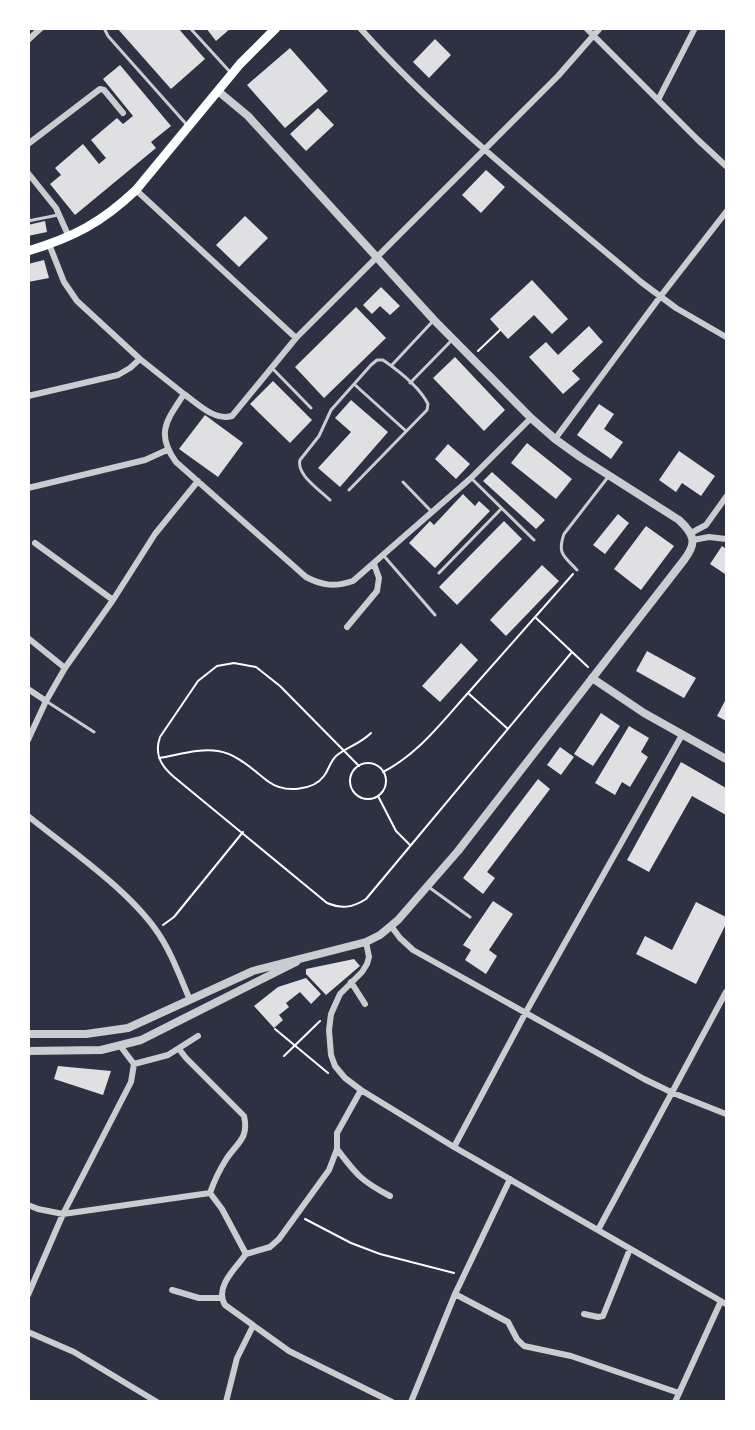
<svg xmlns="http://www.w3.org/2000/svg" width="755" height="1430" viewBox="0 0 755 1430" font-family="'Noto Sans',sans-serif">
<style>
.building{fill:#e0e0e3}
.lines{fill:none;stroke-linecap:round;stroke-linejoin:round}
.path{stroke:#fff;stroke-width:2}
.service{stroke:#caccd0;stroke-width:3}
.minor{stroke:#caccd0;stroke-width:6}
.tertiary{stroke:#caccd0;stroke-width:8}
.secondary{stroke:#fff;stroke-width:9}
</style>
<rect width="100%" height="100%" fill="#2d3142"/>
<path class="building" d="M117 28H178L205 59 171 89Z
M206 28H231L216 41Z
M435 39 451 55 429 78 413 62Z
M290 48 328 91 285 128 247 85Z
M120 65 171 126 151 142 156 148 75 215 50 184 61 175 55 168 83 144 99 164 106 158 91 140 117 118 123 124 133 116 103 79Z
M318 108 334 125 306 151 290 134Z
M486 170 505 187 481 213 462 195Z
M245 216 268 238 239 267 216 245Z
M45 221 47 232 28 236V225Z
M44 260 49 278 28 282V264Z
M532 280 568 319 552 334 534 315 508 339 490 319Z
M381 287 400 306 390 315 380 306 372 314 363 305Z
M356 307 386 338 324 398 295 367Z
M589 326 603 342 572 371 580 379 563 394 529 357 546 342 558 355Z
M455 357 505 410 484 431 433 378Z
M273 381 312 420 290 443 250 404Z
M351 400 388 432 340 487 318 468 351 432 335 418Z
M599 404 614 414 604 429 623 442 611 459 577 435Z
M205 415 243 443 218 477 179 449Z
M527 443 572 479 556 499 511 463Z
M448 444 470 464 456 479 435 459Z
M679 451 715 476 701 496 682 483 676 492 659 480Z
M492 472 545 520 536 529 483 481Z
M463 494 475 506 479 501 490 511 435 568 409 543 430 521 434 525Z
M618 514 629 523 605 554 593 545Z
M504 521 522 539 457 605 439 587Z
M646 526 674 546 641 590 614 569Z
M722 546 726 549 725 574 710 564Z
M542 565 559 581 506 636 490 620Z
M461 643 478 660 440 702 422 686Z
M647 651 696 678 684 698 636 671Z
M726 699V721L717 716Z
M601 713 620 726 593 766 574 754Z
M629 726 649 738 641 752 648 757 630 787 622 782 615 795 595 783Z
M560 747 574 757 561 775 547 765Z
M681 762 726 788V815L692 796 649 872 627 860Z
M538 779 550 789 487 872 495 878 483 894 463 878Z
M493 901 513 914 489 950 497 956 486 974 465 960 471 950 463 945Z
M696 902 726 917V924L696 984 636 954 645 936 672 950Z
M354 959 360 966 326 995 306 974V969Z
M306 978 321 994 311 1004 300 992 286 1003 289 1007 279 1015 283 1020 274 1028 254 1006 278 987Z
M58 1066 111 1071 103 1095 54 1079Z"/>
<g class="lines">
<path class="path" d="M478 351 500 330
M536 618 588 667
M508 729 468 693 573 574
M159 758C178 755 199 748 218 751 238 754 254 771 269 782 284 793 313 791 324 776 329 769 330 762 336 756 347 747 360 744 371 733
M350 781a18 18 0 1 1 36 0a18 18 0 1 1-36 0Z
M359 766 280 686 256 667 234 663 217 666 198 681 160 737C154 754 161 766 174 777L327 903C342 909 352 908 366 899L572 652
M383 772C418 754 442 722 468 693
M378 796 396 831 410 845
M163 925 174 917 243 832
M275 1029 328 1073
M284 1056 320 1021
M305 1219 351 1243 380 1254 454 1273"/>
<path class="service" d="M104 28 108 36 187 125
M190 28 231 73
M28 221 58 215
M391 366 433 321
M272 368 311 408
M410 383 451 341
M354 384 406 431
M471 478 534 540
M403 482 431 511
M330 500C320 490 296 475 300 460L319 436 331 410 371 365 377 360H383C399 371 419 386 428 404L427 410 349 490
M384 556 435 615
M577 570C564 556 557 554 564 534L608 477
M439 573 501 509
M46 701 94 732
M430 888 470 917"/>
<path class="minor" d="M360 28C444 122 545 200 641 282L676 308 726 337
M586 28 697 139 726 166
M28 40 41 28
M658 100 695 28
M28 144 100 89 104 90 123 113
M28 173 56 208 69 237
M136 190 296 338
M49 244 64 282 77 301 140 359 184 394C167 420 155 433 176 462L306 577C323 586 335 587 353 581L471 478 531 418
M184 394C198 404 214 421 232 416L296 338 558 76 600 28
M28 396 118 375 130 368 140 359
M555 439 660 297 726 212
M28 488 145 460 167 450
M691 533 706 525 726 497
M693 540 709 537 726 539
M35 543 113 600
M347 627 377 591 379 578 374 564
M28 638 65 668
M28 689 46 701
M28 740 46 701 65 668 113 600 155 534 198 481
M28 816C69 849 126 888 156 930 171 951 180 977 190 1000
M391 926 400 938 413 950 644 1079 673 1093 726 1114
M366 942 369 957 367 964 362 972 340 994 331 1014 329 1030 331 1055 335 1066 345 1078 361 1090 454 1147 726 1304
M351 982 365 1004
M179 1049 186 1058 244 1116C249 1138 238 1142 227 1158 220 1169 214 1181 210 1193
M134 1064 168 1055 198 1036
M454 1147 526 1012 682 735
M337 1149C356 1174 361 1181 390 1196
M28 1205 38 1209 63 1214 210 1193 222 1209 246 1254C236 1268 214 1287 225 1305L289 1351 392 1402
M598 1230 726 992
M246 1254 270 1247 279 1239 329 1170 337 1149V1133L361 1090
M172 1290 199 1298H221
M455 1294 508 1322 517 1339 524 1346 571 1356 679 1393
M28 1295 63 1214 131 1082 134 1064 121 1047
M584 1314 598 1317 603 1316 630 1249
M28 1332 74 1352 157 1402
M226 1402 237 1358 253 1326
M411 1402 455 1294 510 1179
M675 1402 721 1301"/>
<path class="tertiary" d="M592 678 644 713 726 759
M28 1034H86L128 1028 253 971 366 942 380 935 398 920 458 851 684 560C697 543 695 535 679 520L580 457 555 439 531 418 434 320 248 116 218 91
M28 1051 101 1050 141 1040 296 962"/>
<path class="secondary" d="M28 251C74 237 101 223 136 190L240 64 276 28"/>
</g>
<rect width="755" height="1430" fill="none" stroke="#ffffff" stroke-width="60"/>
</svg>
